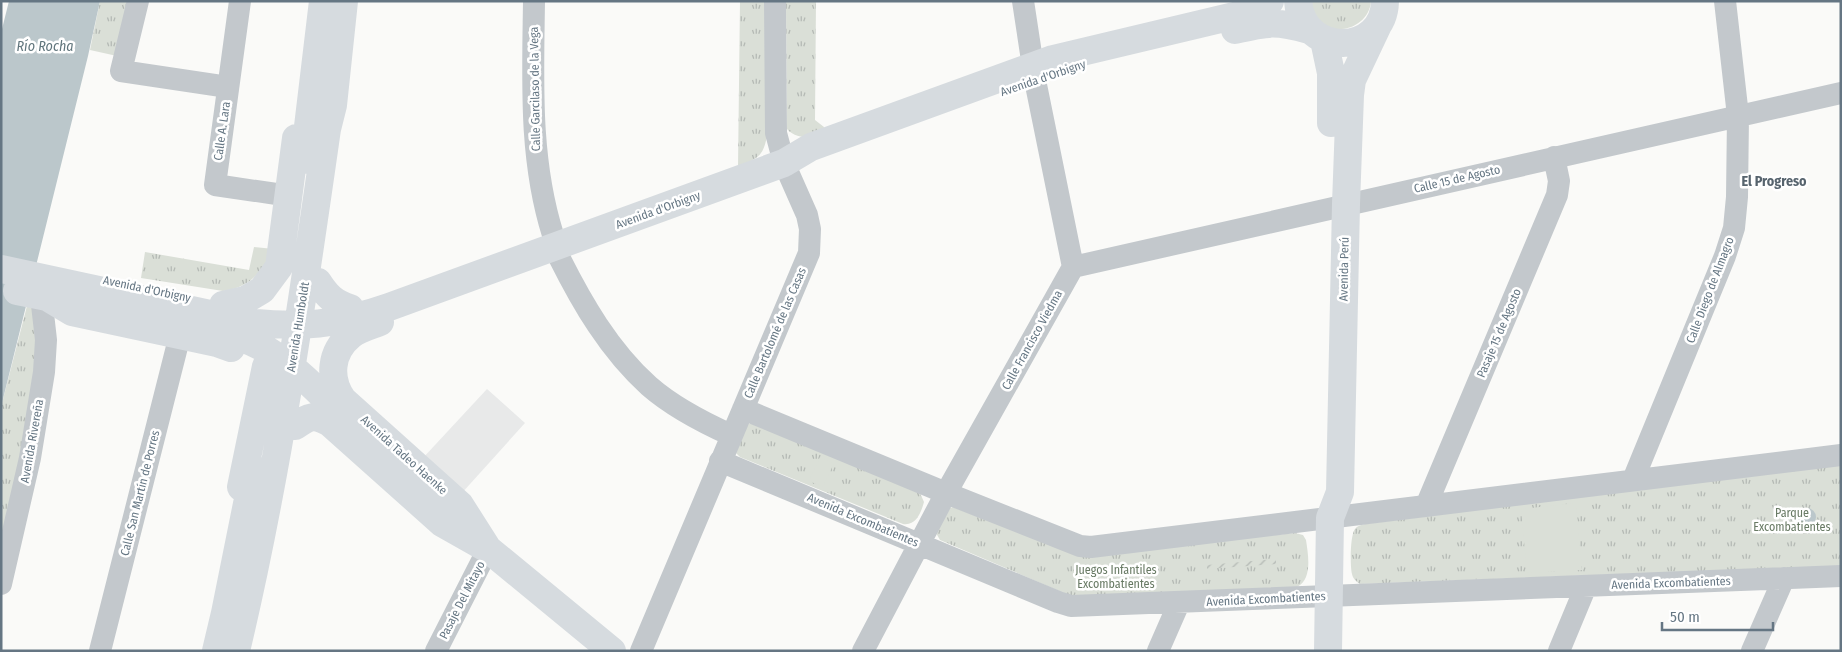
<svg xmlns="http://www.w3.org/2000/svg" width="1842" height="652" viewBox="0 0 1842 652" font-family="'Fira Sans Condensed',sans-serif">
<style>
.built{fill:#e8e9e9}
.grass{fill:url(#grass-tufts)}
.garden{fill:url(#garden-furrows)}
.pitch{fill:#dadfd7}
.water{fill:#bbc7cb}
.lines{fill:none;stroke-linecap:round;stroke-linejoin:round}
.minor{stroke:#c3c8cc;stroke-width:22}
.major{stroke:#d6dbdf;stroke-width:28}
.labels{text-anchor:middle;stroke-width:5;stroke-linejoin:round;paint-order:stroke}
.street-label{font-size:12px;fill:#657683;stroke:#fff}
.park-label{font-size:12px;fill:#687a64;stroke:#fff}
.water-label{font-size:14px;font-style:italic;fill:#60757c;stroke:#fff}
.neighbourhood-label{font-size:14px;font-weight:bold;fill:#57646e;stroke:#fff}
</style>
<defs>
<pattern id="grass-tufts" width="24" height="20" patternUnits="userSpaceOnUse" patternTransform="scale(1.25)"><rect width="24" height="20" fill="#dadfd7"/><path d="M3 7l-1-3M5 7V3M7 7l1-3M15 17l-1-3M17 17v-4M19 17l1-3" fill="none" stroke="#b4b9b4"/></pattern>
<pattern id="garden-furrows" width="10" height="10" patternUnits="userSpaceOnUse" patternTransform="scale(1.25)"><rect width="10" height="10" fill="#dadfd7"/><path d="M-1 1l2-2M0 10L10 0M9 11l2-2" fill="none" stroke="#b4b9b4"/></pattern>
</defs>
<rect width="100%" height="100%" fill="#fafaf8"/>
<path class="built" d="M487 389 525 423 461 494 422 459Z"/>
<path class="grass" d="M100 1H129L117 56 90 50Z
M740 1H768L767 135C764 157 756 159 738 167Z
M786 1H816L815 120 824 127 823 137C810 137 797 140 787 129Z
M1311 1H1371C1369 30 1327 41 1314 13 1312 9 1312 5 1311 1Z
M254 247 274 249V253C258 274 251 287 223 291L141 278 145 252 249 270Z
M28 302 34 305 40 370 1 554V407Z
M751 423 920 493 924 502C921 513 916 526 903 524L740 457 736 453 742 427Z
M1841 464V566L1360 584C1356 581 1353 579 1352 574 1350 567 1350 535 1355 529 1357 526 1361 525 1365 524Z
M953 507 1077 555 1295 533 1303 535 1306 540C1308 554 1313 579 1297 587L1071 596 940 540 936 533 950 508Z"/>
<path class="garden" d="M1276 559V564L1207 569V565Z"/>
<path class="pitch" d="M820 457 834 463 823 487 809 481Z
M1576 503 1582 570 1527 573 1521 509Z"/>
<path class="water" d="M9 1H100L88 56 1 407V33Z
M1798 517a9 9 0 1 1 18 0a9 9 0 1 1-18 0Z"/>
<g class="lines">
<path class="minor" d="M138 1 121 71 228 87
M240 1 215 185 290 196
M534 1C533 80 529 159 553 235
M559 257C582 303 609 350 649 386 673 407 702 422 731 435
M1073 267 1841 93
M743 409 946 493 1080 546 1091 547 1841 455
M720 461 1058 602 1071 606 1841 576
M1633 480 1725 256 1734 228 1737 197 1738 116 1725 1
M1426 506 1557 195 1559 181 1554 157
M1 584 30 458 44 372 46 340 41 296
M100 651 180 335
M436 651 488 549
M641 651 809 253 810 229 807 215 784 163 776 133 775 1
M863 651 946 493 1073 267 1035 80 1023 1
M1158 651 1179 603
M1559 651 1586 586
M1752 651 1784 578"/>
<path class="major" d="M1298 1C1303 58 1384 56 1385 1
M1235 30C1268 22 1276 21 1309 30
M1324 40 1331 73V123
M304 160 323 1
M1 269 247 322C300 328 338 325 389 307L784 163 811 147 1053 59 1242 14 1260 7 1270 1
M318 282C327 296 334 303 350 308
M17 291 47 297 72 312 217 343 231 348
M223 305 245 300 262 290 279 267 296 138
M380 322C370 326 358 329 351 335 330 352 328 379 343 400L460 505 488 549
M213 330C222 333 233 335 242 338 283 353 314 387 343 416
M295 426C310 416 313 414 330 423L442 523 488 549 612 651
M241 487 266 366
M216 651 225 613 254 469
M236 651C277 479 302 304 327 129L333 105 344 1
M1328 651 1330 518 1340 492 1346 204 1350 95 1352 80 1378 25"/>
</g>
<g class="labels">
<g class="street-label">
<text transform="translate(1043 78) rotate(-19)" y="4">Avenida d'Orbigny</text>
<text transform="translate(535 89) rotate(-91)" y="4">Calle Garcilaso de la Vega</text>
<text transform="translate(222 131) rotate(-82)" y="4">Calle A. Lara</text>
<text transform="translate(1457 179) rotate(-13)" y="4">Calle 15 de Agosto</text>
<text transform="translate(658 210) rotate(-20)" y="4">Avenida d'Orbigny</text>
<text transform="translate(1344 269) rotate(-89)" y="4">Avenida Perú</text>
<text transform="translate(147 289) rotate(12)" y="4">Avenida d'Orbigny</text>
<text transform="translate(1710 290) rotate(-69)" y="4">Calle Diego de Almagro</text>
<text transform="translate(298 327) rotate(-81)" y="4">Avenida Humboldt</text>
<text transform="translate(775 333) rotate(-67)" y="4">Calle Bartolomé de las Casas</text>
<text transform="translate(1499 333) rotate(-67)" y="4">Pasaje 15 de Agosto</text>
<text transform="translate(1032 340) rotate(-61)" y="4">Calle Francisco Viedma</text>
<text transform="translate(32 441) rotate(-80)" y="4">Avenida Rivereña</text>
<text transform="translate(404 455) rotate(42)" y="4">Avenida Tadeo Haenke</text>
<text transform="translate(140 493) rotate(-76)" y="4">Calle San Martín de Porres</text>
<text transform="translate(863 520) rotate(23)" y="4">Avenida Excombatientes</text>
<text transform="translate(1671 583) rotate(-2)" y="4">Avenida Excombatientes</text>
<text transform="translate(1266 599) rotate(-3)" y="4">Avenida Excombatientes</text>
<text transform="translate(462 600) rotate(-63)" y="4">Pasaje Del Mitayo</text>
</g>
<g class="park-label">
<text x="1792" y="517">Parque<tspan x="1792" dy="14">Excombatientes</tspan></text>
<text x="1116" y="574">Juegos Infantiles<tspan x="1116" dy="14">Excombatientes</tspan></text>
</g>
<g class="water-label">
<text x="45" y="51">Río Rocha</text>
</g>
<g class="neighbourhood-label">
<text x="1774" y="186">El Progreso</text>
</g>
</g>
<rect width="1842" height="652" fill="none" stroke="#657683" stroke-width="5"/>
<path d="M1662 622v8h111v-8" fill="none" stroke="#657683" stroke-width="2.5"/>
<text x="1670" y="622" font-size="15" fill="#657683" stroke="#ffffff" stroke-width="4" paint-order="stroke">50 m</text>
</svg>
